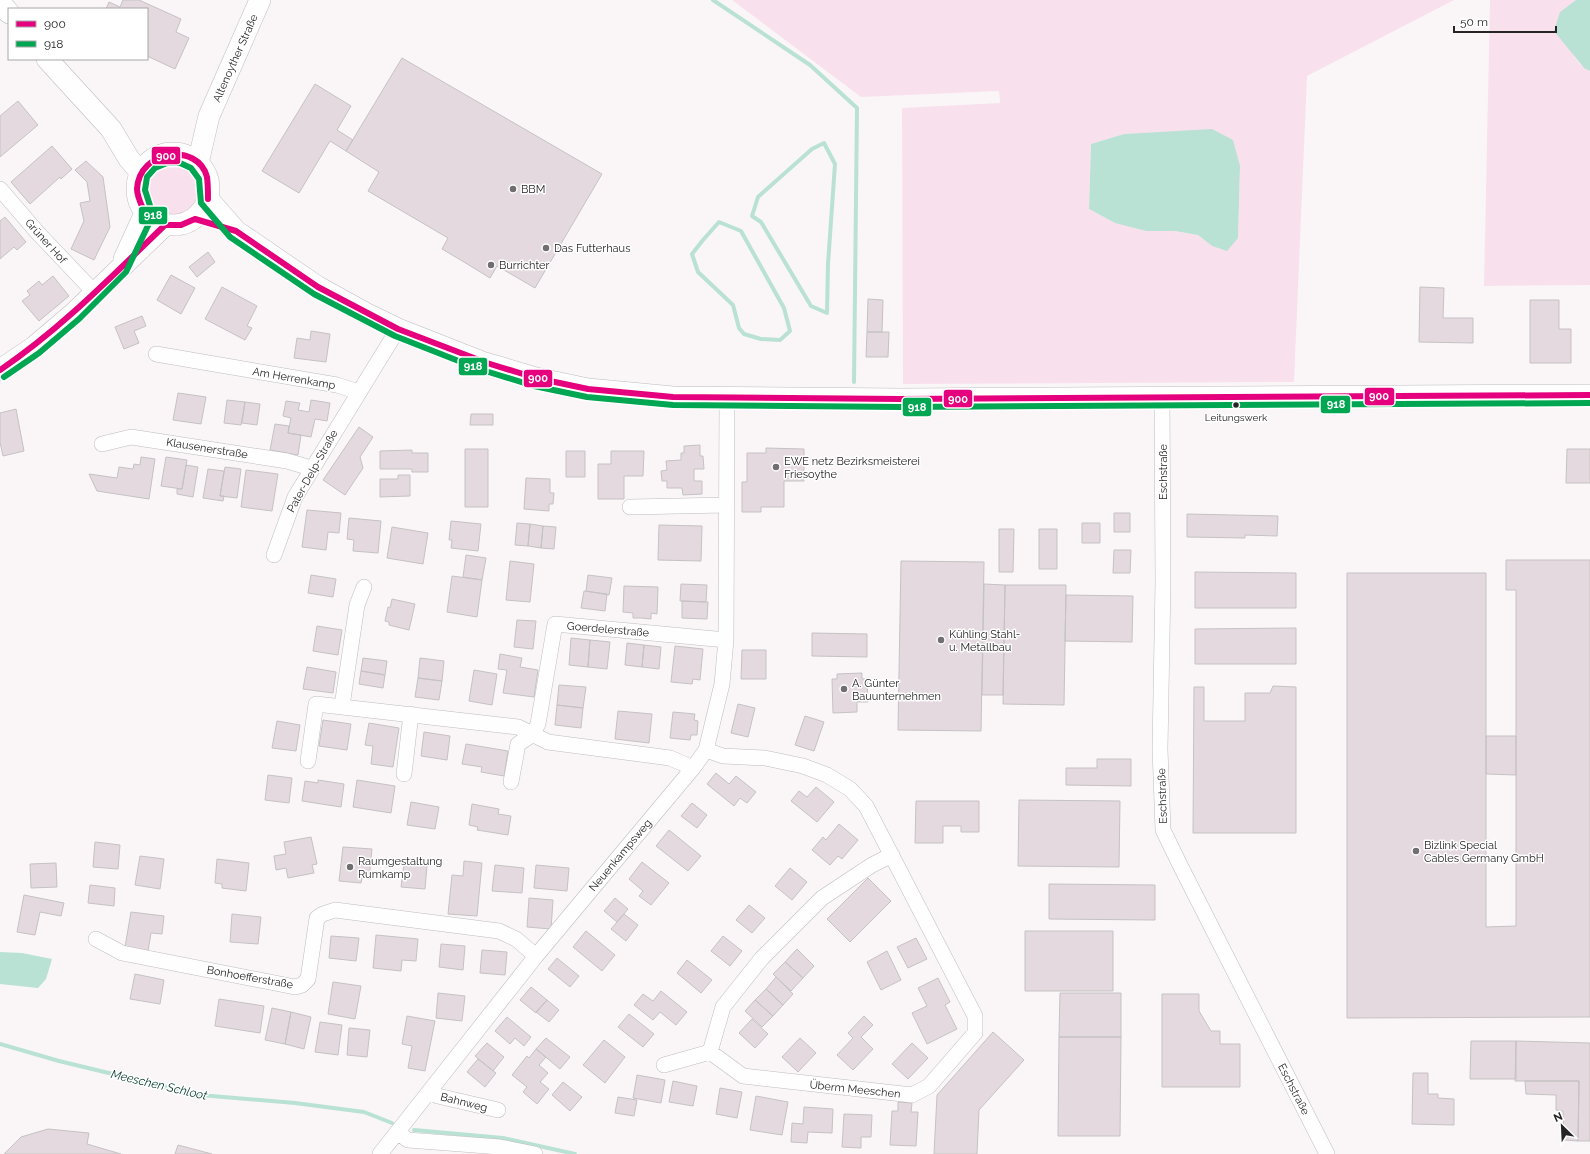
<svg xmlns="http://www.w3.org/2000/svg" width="1590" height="1154" viewBox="0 0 1590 1154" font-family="Raleway,sans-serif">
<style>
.green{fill:#f8e1ed;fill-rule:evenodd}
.water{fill:#b9e1d4}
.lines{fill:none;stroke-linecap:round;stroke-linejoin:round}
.stream{stroke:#b9e1d4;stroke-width:4}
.building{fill:#e4d9df;stroke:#c5c2c3}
.street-casing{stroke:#bfbdbe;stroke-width:16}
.secondary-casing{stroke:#bfbdbe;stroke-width:22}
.street{stroke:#fefefe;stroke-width:15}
.secondary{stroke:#fefefe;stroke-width:21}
.bus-1-casing{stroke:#fff;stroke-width:9}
.bus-2-casing{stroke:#fff;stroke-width:9}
.bus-1{stroke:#e5007d;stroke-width:6}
.bus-2{stroke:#00a651;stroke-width:6}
.poi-dot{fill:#706e6f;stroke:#fff;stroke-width:1.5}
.bus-dot{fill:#262425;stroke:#fff;stroke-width:1.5}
.labels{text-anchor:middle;stroke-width:3;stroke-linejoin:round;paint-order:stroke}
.bus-label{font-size:10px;fill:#262425;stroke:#fff}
.street-label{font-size:11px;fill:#262425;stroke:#fff}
.poi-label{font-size:11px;fill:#262425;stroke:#fff;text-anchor:start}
.water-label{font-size:12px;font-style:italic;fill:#073c2f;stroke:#fff}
.line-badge{stroke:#fff;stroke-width:1.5}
.badge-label{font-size:11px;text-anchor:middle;font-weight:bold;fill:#fff}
</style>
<rect width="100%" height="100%" fill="#faf6f8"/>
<path class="green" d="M732 0H1454L1307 76 1294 382 903 384 902 108 1000 103 999 91 861 97ZM1165 132 1240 166 1238 238 1212 246 1198 235 1175 231H1146L1115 223 1089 209 1091 144 1124 134Z
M1490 0H1576L1560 12C1565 33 1569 61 1590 71V285L1484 286Z
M146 190a26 26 0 1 1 52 0a26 26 0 1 1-52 0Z"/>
<path class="water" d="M1576 0H1590V71L1584 68 1554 31 1560 12Z
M1212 129 1233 140 1240 166 1238 238 1227 251 1212 246 1198 235 1175 231H1146L1115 223 1089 209 1091 144 1124 134Z
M0 952 22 953 52 959 46 979 38 988 0 984Z"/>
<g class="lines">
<path class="stream" d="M713 0 810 65 857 108 854 382
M824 143 835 164 828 264 827 313 811 306 761 222 752 216 758 197 812 149Z
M719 222 741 231 784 308 790 331 780 340 761 339 744 334 739 328 733 305 698 272 692 254 703 240Z
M0 1044 59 1061 200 1095 295 1103 364 1112 392 1123
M414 1130 503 1138 575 1154"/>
</g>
<path class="building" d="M123 0H139L181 19 176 32 189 38 175 69 147 56V9H106L109 2 120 7Z
M402 58 602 174 535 288 497 266 490 278 464 262 442 249 448 238 368 191 379 172 346 151Z
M315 84 351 106 337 130 353 140 346 151 330 141 299 193 262 171Z
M18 101 38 125 0 157V116Z
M52 146 72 169 61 179 60 177 30 204 11 182Z
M86 161 103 177 110 227 94 260 71 249 84 221 80 203 90 201 87 182 75 170Z
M5 217 26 242 17 250 14 247 0 259V221Z
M208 252 215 262 197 277 189 267Z
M171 275 195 288 181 314 157 300Z
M53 276 69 296 39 321 22 301 30 295 27 291 39 281 42 285Z
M222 287 257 306 247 326 252 328 245 340 205 319Z
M1420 287 1444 288 1443 318H1473V343L1419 342Z
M868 299 883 300 882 332H867Z
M1530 300H1559V329H1571V363H1530Z
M142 316 146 326 134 331 139 343 124 349 115 327Z
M311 331 330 334 326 362 294 358 297 338 310 340Z
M867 332H889L888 357H866Z
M178 393 206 397 201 424 173 420Z
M227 400 245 402 241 425 224 423Z
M311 400 330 403 327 421 315 419 311 437 288 433 291 418 283 416 286 401 300 403 298 410 309 412Z
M245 402 260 404 257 425 242 423Z
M16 409 24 451 3 456 0 442V413Z
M471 414H493V425H470Z
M275 424 289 426 288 433 301 435 298 455 270 450Z
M359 427 373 437 360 457 363 468 345 495 323 480Z
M700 445V456H703L704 469H694V481H702V494L683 495 682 488H667V481H662L661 471 667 470 666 461 681 460V453H684V446Z
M766 448 804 449V481H784V507H761V512H742V482H747V453H766Z
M465 449H488V507H465Z
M1567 449H1590V483H1566Z
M412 450V453H428V472H412V469H380V451Z
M566 451H585V477H566Z
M611 451H644L643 476H624V499H598V464H611Z
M141 457 155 459 149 499 97 491 89 474 117 478 119 467 133 469 134 464 140 465Z
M166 457 187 460 182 489 161 486Z
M186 465 198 467 193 497 177 494V489H182Z
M225 467 241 469 237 498 220 496Z
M208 469 224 471 220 496H224L223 501 203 498Z
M246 470 278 474 272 511 241 507Z
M398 475H410V496L380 497V479H398Z
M526 478 550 479V493H554L553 504H549V511L524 509Z
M307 510 341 513 339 533 328 532 326 550 302 547Z
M1114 513H1130V532H1114Z
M1187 514 1278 516 1277 536 1245 535V538L1187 537Z
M349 518 381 521 378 553 353 551 354 540 347 539Z
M451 521 481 524 478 551 451 548 452 540H449Z
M517 523 530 524 528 546 515 545Z
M1082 523H1100V543H1082Z
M530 524 543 526 541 548 528 546Z
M659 525 702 526 701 561 658 560Z
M543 526 556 527 554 549 541 548Z
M392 527 428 533 423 564 387 558Z
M999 529H1014L1013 572H999Z
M1039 529H1057V569H1039Z
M1114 550H1131L1130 573H1113Z
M466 555 486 558 482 580 463 577Z
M1506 560H1590V1017L1347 1018V573H1486V927L1516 926V590H1506Z
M510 561 534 564 530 602 506 600Z
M901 561 984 562 981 731 898 730Z
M1195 572 1296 573V608H1195Z
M311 575 336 579 333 597 308 593Z
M588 575 612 578 609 595 586 591Z
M452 576 482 580 477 617 447 612Z
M681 584 707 585 706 602 680 601Z
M984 584 1005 585 1003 695H982Z
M1005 585H1066L1064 705 1003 704Z
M624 586 658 587 657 614 651 613V619L641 618H633V613L623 612Z
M584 591 607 594 605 611 581 608Z
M1066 595 1133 596 1132 642 1065 641Z
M392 599 415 604 409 630 389 625V622L385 621 388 607 390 608Z
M682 601 708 602 707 619 682 618Z
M517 620 536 621 533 649 514 647Z
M317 626 342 630 338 655 313 651Z
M1296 628V664H1195V629Z
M812 633 867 634V657L812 656Z
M571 638 590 640 588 667 569 665Z
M590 640 610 642 607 669 588 667Z
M627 643 644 645 642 667 625 665Z
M644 645 661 647 659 669 642 667Z
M675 646 703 649 700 680 693 679 692 684 671 682Z
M742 650H766V679H741Z
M500 654 522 658 520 667 538 670 534 697 503 693 507 670 498 669Z
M363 658 387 661 385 675 361 671Z
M420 658 444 661 442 681 418 678Z
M307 667 336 672 333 693 303 689Z
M474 670 497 674 492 705 469 701Z
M361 671 385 675 383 688 359 684Z
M862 673V679H867L868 702H857V712L833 713 832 679H837V674Z
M418 678 442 681 439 700 415 697Z
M559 685 586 687 583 708 557 705Z
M1273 686 1296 687V833H1193L1194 687H1204V721H1245V693H1270Z
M738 704 755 708 748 737 731 733Z
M557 705 583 708 581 728 555 725Z
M618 711 652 714 649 743 615 739Z
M673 712 695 714 694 720 698 721 697 735H691L690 740 670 738Z
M805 716 824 722 814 751 795 745Z
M323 720 351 724 347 750 319 746Z
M277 721 300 725 296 751 272 748Z
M369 723 399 728 393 767 371 764 373 746 365 745Z
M424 732 450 736 447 760 421 756Z
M1486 736H1516V775L1486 774Z
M466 744 508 751 504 776 481 772 482 767 462 764Z
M1097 759H1131V786L1066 785V768H1097Z
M716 773 729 784 736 776 756 792 747 803 740 798 734 806 707 784Z
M268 775 292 778 289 803 265 800Z
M318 780 344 784 341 807 302 801 305 781 318 783Z
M357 780 395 786 391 813 353 807Z
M816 787 834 802 817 822 791 801 799 791 807 797Z
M1019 800 1120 801 1119 867 1018 866Z
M916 801H979V832H961V826H943V843H915Z
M411 802 439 807 435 829 407 825Z
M692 803 707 815 697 828 681 816Z
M472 804 499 809 498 814 511 816 508 835 477 830 478 827 469 825Z
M839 824 858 840 842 859 838 856 830 865 812 850 823 837 826 840Z
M669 830 701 856 688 871 656 846Z
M311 837 317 864 312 865 314 873 288 878 286 868 276 870 274 856 286 854 284 842Z
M95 842 120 845 118 869 93 867Z
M343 847 372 849 369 879 362 878 361 883 339 881Z
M140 856 164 859 160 889 135 885Z
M217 859 249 863 246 891 222 888V884L215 883Z
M464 861 482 863 477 916 448 914 452 875 463 876Z
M642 862 669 883 651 905 639 896 643 891 629 879Z
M56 863 57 887 31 888 30 864Z
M404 864 427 866 425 889 401 887Z
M495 865 524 868 522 893 492 891Z
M536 865 569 868 567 891 534 888Z
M790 868 807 882 792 900 775 886Z
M868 878 891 901 850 942 827 919Z
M1049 884 1155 885V920L1049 919Z
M90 885 115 888 114 906 88 903Z
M24 895 64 903 61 916 40 912 35 935 17 932Z
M529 898 553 900 551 929 527 927Z
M615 898 628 909 617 922 604 911Z
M749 905 765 918 752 933 736 920Z
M131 912 164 916 162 934 151 933 148 951 125 947Z
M232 914 261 917 258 944 230 942Z
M624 914 638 925 626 941 611 929Z
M586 931 615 955 602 971 573 947Z
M1025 931H1113V991H1025Z
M376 935 418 939 416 961 402 960 401 971 373 968Z
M331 936 359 938 356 961 329 958Z
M723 936 742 951 730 966 711 951Z
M916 938 927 959 908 968 897 947Z
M441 944 465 946 463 970 439 967Z
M797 949 814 966 803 978 785 962Z
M482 950 507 952 505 975 480 973Z
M887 951 901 980 881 990 867 962Z
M557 958 579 976 570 987 548 969Z
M687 960 712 980 701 993 677 973Z
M785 962 803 978 791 991 773 974Z
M135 974 164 980 160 1004 130 999Z
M776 977 793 994 783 1005 766 989Z
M938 978 950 1002 945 1005 957 1029 927 1044 912 1013 927 1006 918 988Z
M333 982 361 986 355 1019 328 1014Z
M531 987 547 1000 536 1013 520 1000Z
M766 989 783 1005 773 1016 755 1000Z
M661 991 687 1012 676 1025 660 1012 653 1020 634 1005 643 994 653 1001Z
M438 993 465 996 462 1021 436 1018Z
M1060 993H1121V1037H1059Z
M1162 994H1199V1011L1211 1031H1220V1044H1240V1087H1162Z
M219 999 264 1006 260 1033 215 1026Z
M547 1000 559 1010 549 1022 536 1012Z
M755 1000 773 1016 762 1027 745 1011Z
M272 1008 291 1012 285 1044 265 1040Z
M291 1012 311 1017 304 1049 285 1044Z
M629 1014 654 1034 643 1047 618 1027Z
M407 1016 435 1021 425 1071 408 1068 412 1046 402 1044Z
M864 1016 873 1025 861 1037 873 1049 853 1070 837 1055 853 1038 848 1033Z
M507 1017 531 1037 524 1046 515 1038 510 1044 495 1031Z
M752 1019 768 1034 755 1048 739 1033Z
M320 1022 342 1025 338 1055 315 1052Z
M349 1028 370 1030 367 1057 347 1055Z
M993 1032 1024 1060 979 1110 977 1154H934L937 1095Z
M1059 1037H1121L1120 1136H1058Z
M546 1038 570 1057 560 1069 536 1049Z
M800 1038 816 1053 798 1072 782 1057Z
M604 1040 625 1057 605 1083 583 1065Z
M1471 1041H1516V1079H1470Z
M1516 1041 1590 1043V1141H1578L1579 1081H1515Z
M487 1043 504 1057 493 1071 475 1056Z
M912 1043 928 1058 908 1079 892 1064Z
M536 1049 546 1057 539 1065 548 1073 540 1082 549 1089 537 1104 523 1092 527 1087 512 1075 527 1056 529 1058Z
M478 1059 496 1073 485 1087 467 1072Z
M1413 1073H1428V1094H1438V1098L1454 1099V1125L1412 1124Z
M637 1075 665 1080 661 1103 633 1098Z
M673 1081 697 1086 693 1106 669 1102Z
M1525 1081H1579L1578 1141 1564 1140 1563 1111 1556 1110V1095L1526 1094Z
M563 1082 582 1097 570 1111 552 1095Z
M720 1088 742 1092 737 1118 716 1114Z
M756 1096 788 1102 782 1135 750 1130Z
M618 1097 637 1100 634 1116 615 1113Z
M898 1102 912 1103 911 1112H918L916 1146 890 1145 892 1111H898Z
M804 1107 833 1109 832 1133 808 1132 807 1143 791 1142 792 1123 803 1124Z
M844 1114 872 1115 871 1137H861V1148L842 1147Z
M48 1129 89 1133 87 1144 121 1154H4L21 1137Z
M178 1145 212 1154H175Z"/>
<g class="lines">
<defs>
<path id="street" d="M0 189 37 232 94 292
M156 354 337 385 359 392
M1162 398 1163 582 1160 749 1163 830 1181 867 1327 1154
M102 444 131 437 287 461 311 468
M630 507 726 505
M274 555 295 497 398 329
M342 706 357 605 364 587
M706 750 723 756 765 758 803 766 827 775 850 789 866 806 975 1016V1033L929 1086 912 1095 743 1076 710 1052 723 1007 762 958 822 898 872 865 892 855
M308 761 316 704 518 727 548 742 670 758 693 768
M404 774 411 714
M511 782 518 744 532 735 538 724 555 624 726 640
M96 939 122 953 295 987 302 985 308 979 317 918 323 914 335 910 499 931 516 939 536 956
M664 1065 710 1052
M430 1092 438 1096 498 1110
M397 1132 408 1140 500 1147 535 1154
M380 1154 536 956 693 768 706 750 722 684 726 640 727 397"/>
<path id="secondary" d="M0 2 9 13
M47 59 111 129 129 159 140 172
M137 189a36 36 0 1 1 72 0a36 36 0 1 1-72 0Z
M198 163 209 116 260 0
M208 199 236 231 318 287 365 313 398 329 482 362 536 378 588 389 673 397 901 399 1590 395
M124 259 145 213
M0 370 34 347 74 313 165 225"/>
</defs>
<use href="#street" class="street-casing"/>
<use href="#secondary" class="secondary-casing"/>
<use href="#street" class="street"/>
<use href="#secondary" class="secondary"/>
<defs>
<path id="bus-1" d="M145 213C142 206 137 197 137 189 139 149 198 142 207 177 208 184 208 192 208 199
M0 370C61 329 112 276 165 225H181L195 219 236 231 318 287 398 329 487 363 536 378 588 389 673 397 901 399 1590 395"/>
<path id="bus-2" d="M4 377 39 353 79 319 126 272 153 215 145 190 147 177 155 168 167 163H180L191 168 199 179 201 203 230 237 314 294 395 336 479 369 534 386 587 397 673 405 901 407 1590 403"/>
</defs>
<use href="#bus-1" class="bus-1-casing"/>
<use href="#bus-2" class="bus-2-casing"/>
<use href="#bus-1" class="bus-1"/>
<use href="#bus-2" class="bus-2"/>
</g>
<g class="poi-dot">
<circle cx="513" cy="189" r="4"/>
<circle cx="546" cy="248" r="4"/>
<circle cx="491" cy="265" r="4"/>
<circle cx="776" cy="467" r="4"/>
<circle cx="941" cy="640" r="4"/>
<circle cx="844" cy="689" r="4"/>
<circle cx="1416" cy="851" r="4"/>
<circle cx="350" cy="867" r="4"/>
</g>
<circle class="bus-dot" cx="1236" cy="405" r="3.5"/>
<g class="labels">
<g class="bus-label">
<text x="1236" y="421">Leitungswerk</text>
</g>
<g class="street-label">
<text transform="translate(235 58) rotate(-66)" y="4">Altenoyther Straße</text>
<text transform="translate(46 241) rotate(48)" y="4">Grüner Hof</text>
<text transform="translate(294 378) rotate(10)" y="4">Am Herrenkamp</text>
<text transform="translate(207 448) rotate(9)" y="4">Klausenerstraße</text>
<text transform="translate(312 471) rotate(-61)" y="4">Pater-Delp-Straße</text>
<text transform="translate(1163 472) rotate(-90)" y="4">Eschstraße</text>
<text transform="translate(608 629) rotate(5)" y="4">Goerdelerstraße</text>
<text transform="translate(1162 796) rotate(-92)" y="4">Eschstraße</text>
<text transform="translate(620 855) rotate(-50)" y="4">Neuenkampsweg</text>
<text transform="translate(250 977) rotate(10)" y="4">Bonhoefferstraße</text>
<text transform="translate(855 1089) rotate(6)" y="4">Überm Meeschen</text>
<text transform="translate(1294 1089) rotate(63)" y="4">Eschstraße</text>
<text transform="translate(464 1102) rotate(14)" y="4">Bahnweg</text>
</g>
<g class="poi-label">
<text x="521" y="193">BBM</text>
<text x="554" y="252">Das Futterhaus</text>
<text x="499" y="269">Burrichter</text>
<text x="784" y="465">EWE netz Bezirksmeisterei<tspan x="784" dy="13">Friesoythe</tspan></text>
<text x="949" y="638">Kühling Stahl-<tspan x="949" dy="13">u. Metallbau</tspan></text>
<text x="852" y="687">A. Günter<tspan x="852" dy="13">Bauunternehmen</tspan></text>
<text x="1424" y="849">Bizlink Special<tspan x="1424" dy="13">Cables Germany GmbH</tspan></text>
<text x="358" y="865">Raumgestaltung<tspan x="358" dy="13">Rumkamp</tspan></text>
</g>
<g class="water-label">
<text transform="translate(159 1085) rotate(13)" y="4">Meeschen Schloot</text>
</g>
</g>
<g class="line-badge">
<rect x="151" y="146" width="30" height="19" rx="4" fill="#e5007d"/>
<rect x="138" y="206" width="30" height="19" rx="4" fill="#00a651"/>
<rect x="458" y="357" width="30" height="19" rx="4" fill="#00a651"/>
<rect x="523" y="369" width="30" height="19" rx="4" fill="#e5007d"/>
<rect x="1364" y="387" width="31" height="19" rx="4" fill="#e5007d"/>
<rect x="943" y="389" width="30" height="19" rx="4" fill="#e5007d"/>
<rect x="1320" y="395" width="31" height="19" rx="4" fill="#00a651"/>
<rect x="902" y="397" width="30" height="20" rx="4" fill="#00a651"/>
</g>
<g class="badge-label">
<text x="166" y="160">900</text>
<text x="153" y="219">918</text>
<text x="473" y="370">918</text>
<text x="538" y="382">900</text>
<text x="1379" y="400">900</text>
<text x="958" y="403">900</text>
<text x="1336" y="408">918</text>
<text x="917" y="411">918</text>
</g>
<rect x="8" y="8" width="140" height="52" fill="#ffffff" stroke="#a8a7a8"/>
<rect x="16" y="21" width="20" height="6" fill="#e5007d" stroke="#a8a7a8"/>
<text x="44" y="28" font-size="12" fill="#262425">900</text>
<rect x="16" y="41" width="20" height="6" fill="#00a651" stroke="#a8a7a8"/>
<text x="44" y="48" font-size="12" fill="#262425">918</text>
<g transform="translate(1562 1126) rotate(336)" stroke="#ffffff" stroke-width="3" paint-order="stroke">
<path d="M0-3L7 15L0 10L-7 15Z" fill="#262425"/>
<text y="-6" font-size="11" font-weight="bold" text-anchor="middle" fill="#262425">N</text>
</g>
<path d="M1454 26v6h102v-6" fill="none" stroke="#262425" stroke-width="2"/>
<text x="1460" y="26" font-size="12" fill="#262425" stroke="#ffffff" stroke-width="3" paint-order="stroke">50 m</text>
</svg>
